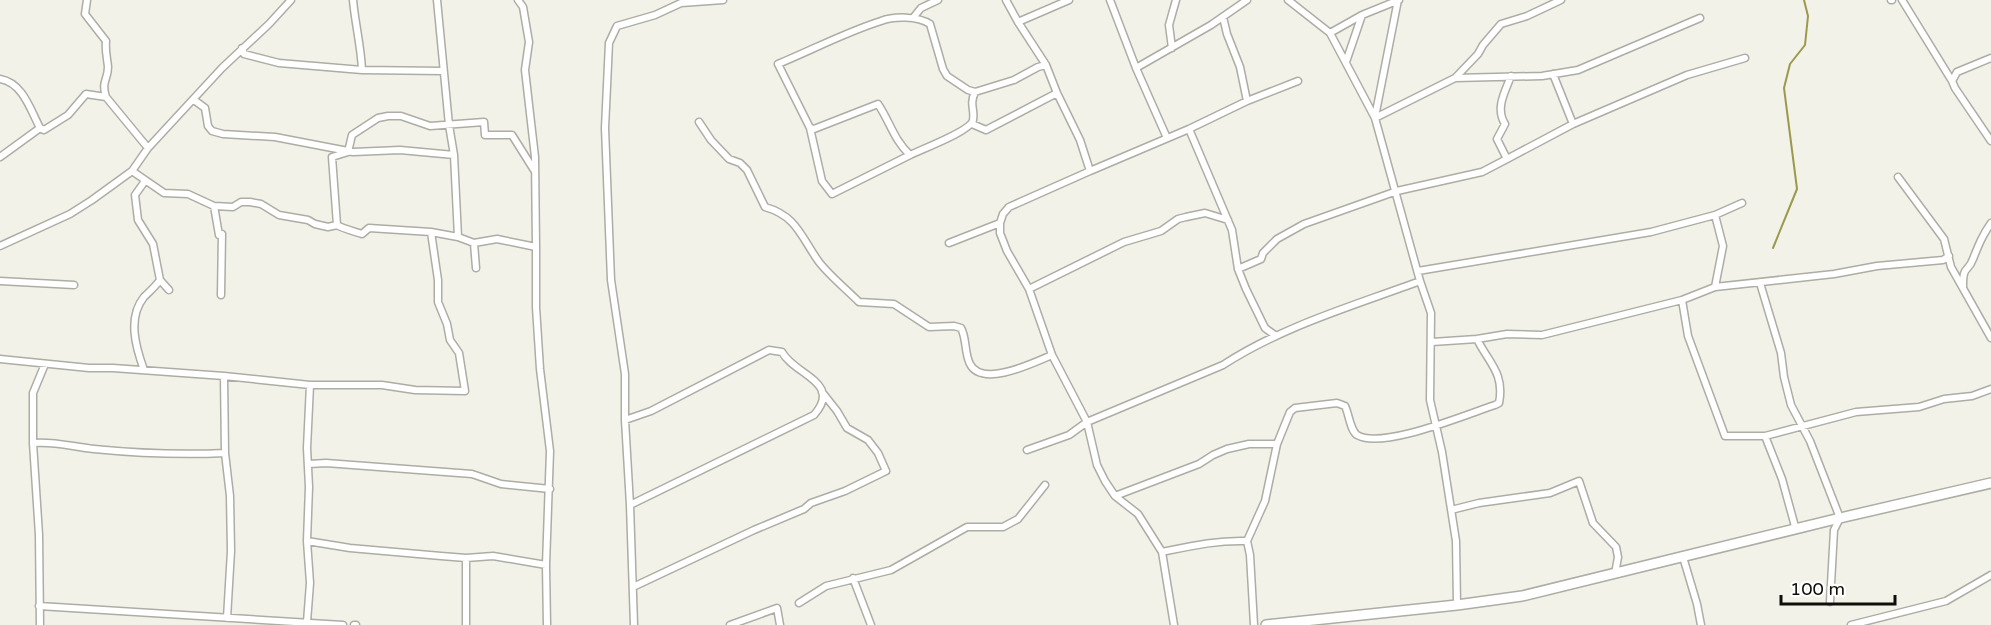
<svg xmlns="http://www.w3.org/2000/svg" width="1991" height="625" viewBox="0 0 1991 625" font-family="'Varela Round',sans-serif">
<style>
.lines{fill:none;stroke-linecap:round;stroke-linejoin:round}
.stream{stroke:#9c984d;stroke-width:2}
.street-casing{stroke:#adada5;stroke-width:9}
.secondary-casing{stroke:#adada5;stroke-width:12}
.street{stroke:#fff;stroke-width:6}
.secondary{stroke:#fff;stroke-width:9}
</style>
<rect width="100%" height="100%" fill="#f2f2e9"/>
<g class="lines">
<path class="stream" d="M1773 248 1797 189 1784 88 1790 64 1805 45 1808 16 1804 0"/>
<defs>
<path id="street" d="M87 0 85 14 106 41C105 51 107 57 108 67 108 80 101 81 106 97L148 148
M437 0 449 125 454 155 458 237 474 243 476 268
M1006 0 1018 22 1046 65 1057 93 1080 140 1090 171 1009 207 1003 214 1000 223V233L1007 251 1029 289 1052 355 1087 422 1097 465 1105 481 1115 496 1138 514 1162 552 1174 625
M1110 0 1136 68 1167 138
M1288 0 1330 33 1375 118 1420 281 1431 313 1430 400 1442 452 1456 541 1457 605
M1891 0H1892
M1902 0 1952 81
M1223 17 1227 34 1240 67 1247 101
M913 18 921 8 938 0
M1018 22 1069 0
M1330 33 1362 15
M242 48 244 54 279 63 362 70C361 46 355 23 353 0
M1172 48 1169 25 1176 0
M1991 58 1957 72 1952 81 1955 88 1991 141
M1346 62 1362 15 1399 0
M1136 68 1211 25 1247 0
M362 70 443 71
M1553 74 1573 124 1687 75 1745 58
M1511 76C1505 92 1495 108 1505 124L1497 139 1507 159 1573 124
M1455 78 1478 54 1483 45 1501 24 1527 16 1561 0
M0 79C23 83 30 109 40 128L44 130 68 115 86 94 106 97
M975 92C969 105 975 109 973 120 971 131 922 149 910 155 894 140 890 122 878 104L814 129 810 128 778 64C812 50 846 32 881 21 894 16 918 16 930 24L943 69 947 76 968 90 975 92 1014 80 1038 67 1046 65
M194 100 205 108 208 126 212 131 223 134 275 137 353 152 400 150 454 155
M1375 117 1398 0
M1375 118 1455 78 1542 76 1578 70 1700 18
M699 122 711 140 729 159 740 163 747 170 765 207C797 216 801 237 819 262 830 276 846 289 859 302L894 304 929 327 954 326 961 328C967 339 964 352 970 364 982 388 1033 363 1052 355
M972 124 986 130 1057 93
M810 128 822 181 832 194 910 155
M1189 129 1247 101 1298 81
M348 152 352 135 378 118 388 116H401L430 126 484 122 485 135H512L534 170
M0 157 40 128
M132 171 164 193 188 194 214 206 233 207 241 202H250L261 204 279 215 308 220 315 224 328 227 337 225 332 157 348 152
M1090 171 1189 129 1232 230 1238 269 1246 289 1265 328 1276 336
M1898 177 1944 239 1951 267 1991 338
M145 181 135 195 138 220 153 244 160 280 169 290
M214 206 219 235 222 234 221 295
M431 232 458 237
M474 243 497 239 536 247 535 157 525 70 529 42 523 7 518 0
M949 243 1000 223
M0 246 70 214 92 200 132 171 148 148 222 68 269 24 291 0
M536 247V307L540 369 550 451 546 565 547 625
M1238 269 1261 259 1263 253 1277 239 1304 224 1397 191 1482 172 1507 159
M1418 271 1651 232 1715 215 1742 203
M0 281 74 285
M1760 283 1781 353 1784 377 1791 405 1810 441 1840 518 1834 530 1830 602
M1963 286C1963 264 1968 273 1973 259 1979 244 1982 236 1991 223
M1715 287 1723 246 1715 215
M1029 289 1124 242 1161 231 1178 219 1186 217 1205 213 1228 220
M1682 300 1688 336 1725 436H1765L1856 412 1919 407 1944 399 1972 396 1991 389
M1432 342 1477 339 1507 334 1542 335 1682 300 1715 287 1834 274 1877 266 1943 260 1949 256
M0 359 89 368H113L224 376 310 385H382L415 390 465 391 459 353 450 340 447 324 438 302V280L431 232 369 228 362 234C356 232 341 228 337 225
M144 370C136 348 127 318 144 297 150 291 155 287 160 280
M224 376 225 453 230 496 231 551 227 618
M625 420 651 411 769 350 782 352C794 375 843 382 814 415L630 505
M1765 436 1782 479 1796 530
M33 443C55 441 73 447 94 449 135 453 183 455 225 453
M1027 450 1069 435 1087 422 1223 365C1283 326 1353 306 1420 281
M309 464 326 463 472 474 501 484 550 489
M1115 496 1199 464 1213 455 1227 449 1249 444H1277
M1451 510 1479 503 1550 493 1579 481 1593 523 1616 547 1618 557 1615 574
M307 541 350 548 441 556 466 558 493 556 546 565
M1162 552C1191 546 1217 540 1247 541
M1683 557 1697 604 1701 625
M466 558V625
M853 578 871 625
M633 587 754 530 804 509 811 503 845 491 886 471 878 453 868 440 847 428 837 411 822 392
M799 603 826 586 891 570 967 527H1003L1018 519 1045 485
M39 606 343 625
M307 622 310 583 307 541 309 487 307 448 310 385
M40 625 39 535 33 443V393L45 364
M354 625H356
M634 625 630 505 625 420V374L611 280 605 128 609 43 617 26 655 15 681 3 723 0
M730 625 777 608 780 625
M1254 625 1250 555 1247 541 1265 501 1277 444 1290 412 1295 408 1337 403 1345 406C1349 414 1350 430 1357 435 1382 450 1467 414 1495 405L1499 403C1505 373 1488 362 1477 339
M1851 625 1946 601 1991 575"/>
<path id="secondary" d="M1266 625 1457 605 1522 596 1840 518 1991 483"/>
</defs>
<use href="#street" class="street-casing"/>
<use href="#secondary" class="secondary-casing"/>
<use href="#street" class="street"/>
<use href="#secondary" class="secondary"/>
</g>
<path d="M1781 595v9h114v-9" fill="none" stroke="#0e0e0b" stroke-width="3"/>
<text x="1790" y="595" font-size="18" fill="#0e0e0b" stroke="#fffffe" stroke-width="4.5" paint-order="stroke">100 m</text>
</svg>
